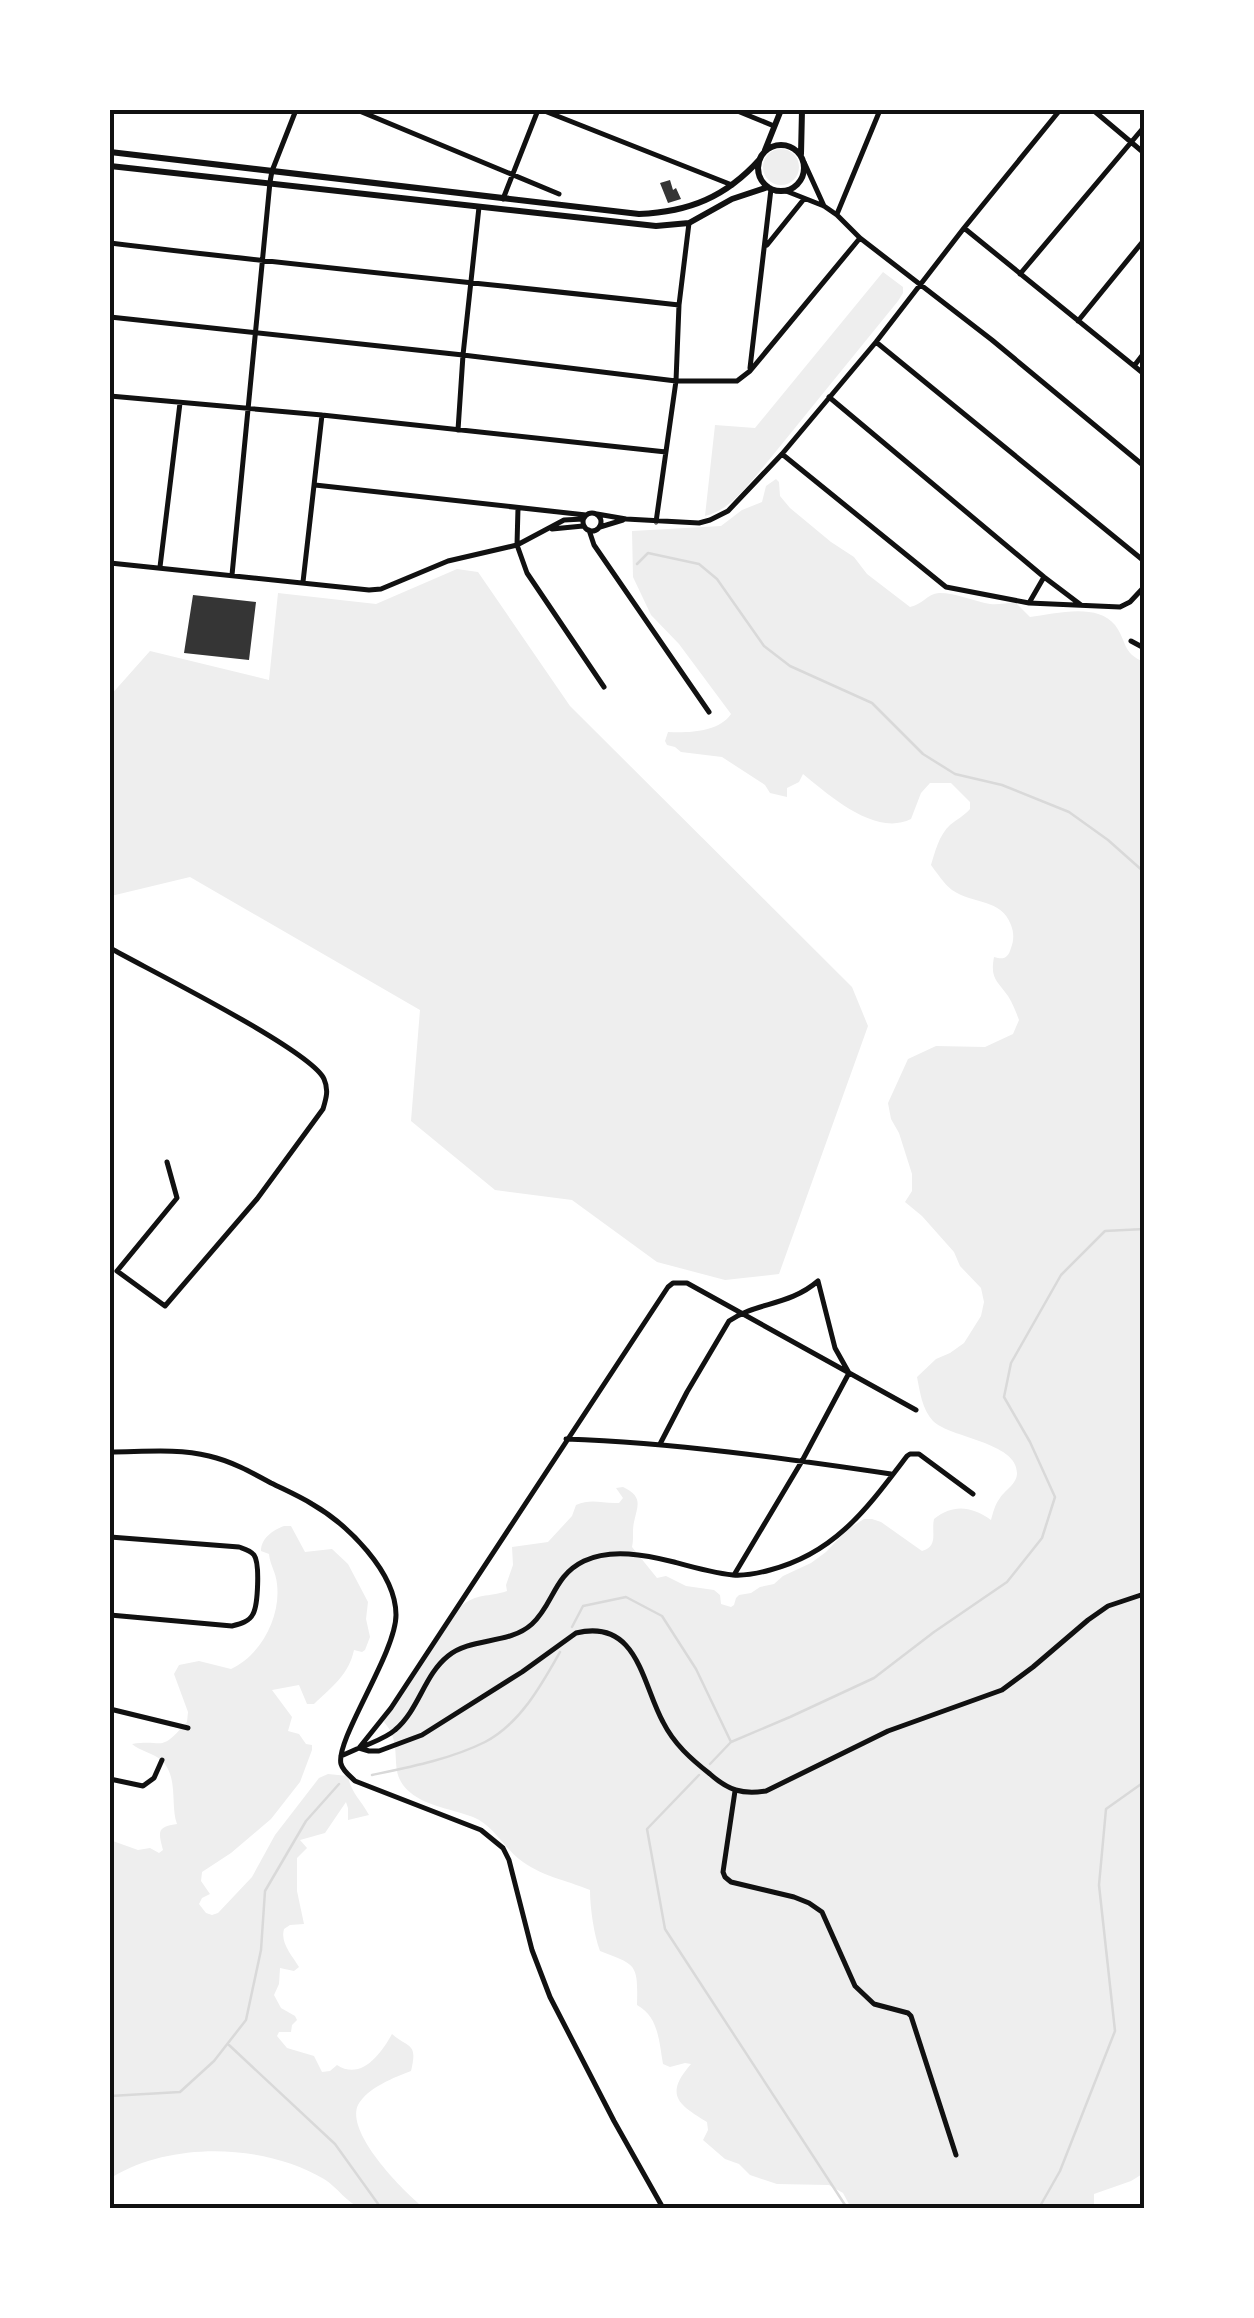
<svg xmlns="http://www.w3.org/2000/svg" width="1254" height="2318" viewBox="0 0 1254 2318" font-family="Karla,sans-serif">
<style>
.green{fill:#eee}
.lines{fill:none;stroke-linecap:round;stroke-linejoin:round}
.stream{stroke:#d9d9d9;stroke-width:2.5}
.building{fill:#353535}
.minor{stroke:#111;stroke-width:5}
.tertiary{stroke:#111;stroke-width:6}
.neatline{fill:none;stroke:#111;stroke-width:4}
</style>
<rect width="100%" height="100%" fill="#fff"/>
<path class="green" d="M763 167a18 18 0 1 1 36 0a18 18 0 1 1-36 0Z
M883 272 903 287V293L898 301 755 477C740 494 728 510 705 516L715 425 755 428Z
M776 479 779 482 780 496 790 508 831 542 854 557 867 574 910 607C922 605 927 594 939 593 957 593 973 601 990 604 998 605 1007 603 1015 602L1030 617C1054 614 1097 602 1115 625 1127 641 1122 653 1144 662V2173L1131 2181 1094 2194V2204L1097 2208H851L843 2193 829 2185 777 2184 750 2175 739 2164 725 2159 703 2140 708 2130 707 2122C678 2104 664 2095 691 2064L685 2063 670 2067 663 2064C659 2042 659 2017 637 2005 638 1964 637 1965 600 1951 594 1935 590 1908 590 1890 566 1880 540 1876 519 1859 503 1846 493 1825 473 1817 450 1808 419 1806 403 1785 389 1766 404 1743 383 1721L460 1607C478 1592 487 1598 507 1591L506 1585 513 1565 512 1547 548 1542 572 1516 576 1505C593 1498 601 1504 619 1503L623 1498 616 1488 623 1487C643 1497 638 1504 634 1522 632 1531 634 1538 632 1547L657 1578 666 1576 686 1586 714 1590 720 1595 721 1604 731 1607 734 1605 736 1598 739 1595 751 1593 760 1587 774 1584 783 1576 811 1563 826 1552 848 1529 864 1519H872L881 1522 922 1551C939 1546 931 1532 934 1519 953 1504 971 1506 991 1520 993 1513 995 1504 1000 1498 1005 1490 1017 1484 1017 1473 1017 1442 950 1438 933 1421 922 1409 920 1392 917 1377L936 1359 950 1353 964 1343 981 1316 984 1302 981 1288 960 1266 954 1252 922 1216 905 1202 912 1191V1174L899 1133 891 1119 888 1103 908 1059 936 1046 985 1047 1013 1034 1019 1020C1016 1012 1013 1004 1008 996 997 980 990 979 994 957 1004 960 1008 958 1011 948 1014 940 1014 933 1011 925 1001 898 974 905 952 890 944 884 937 873 931 865 935 852 939 835 950 825 957 819 964 816 970 809V802L951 783H930L921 793 911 819C875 837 829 795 803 774L799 782 787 788V797L770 793 765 785 722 757 681 752 675 747 667 745 665 741 668 732C689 733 719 732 731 714L679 644 651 615 633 577 632 531 721 526 742 510 762 502 766 486Z
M457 569 478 572 570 706 852 987 868 1026 779 1274 725 1280 657 1262 572 1200 495 1190 411 1121 420 1010 190 877 111 896 110 696 150 651 269 680 278 593 376 604Z
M284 1526H291L305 1552 332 1549 348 1564 368 1602 366 1619 370 1637 365 1650 362 1652 354 1650C349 1674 332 1687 314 1704H307L299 1685 272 1690 292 1717 288 1731 299 1734 306 1744 312 1745V1750L300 1782 271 1819 231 1853 202 1872 201 1881 210 1894 202 1898 199 1904 206 1913 212 1915 218 1913 252 1877 275 1835 319 1778 328 1774 348 1776C351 1793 361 1800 369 1815L348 1820V1808L346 1802 325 1833 300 1840 307 1848 297 1858V1891L304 1924 290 1925 284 1929C280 1943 292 1955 299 1967L294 1971 280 1968 279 1984 274 1995 281 2008 295 2016 297 2020 292 2025 291 2032H279L277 2036 287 2048 314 2056 322 2072 330 2071 337 2065C361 2081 381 2054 392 2034 409 2049 418 2042 411 2071 395 2077 367 2088 358 2105 345 2133 404 2192 424 2208 409 2208 374 2212 361 2208 347 2203 337 2187 324 2179 265 2144 174 2141 114 2176L110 2184V1840L138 1850 150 1848 159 1853 163 1850C158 1831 157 1827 177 1824 170 1805 179 1776 161 1760 153 1753 140 1751 132 1744 166 1739 158 1754 187 1722L188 1712 174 1674 179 1665 199 1661 231 1669C261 1655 281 1617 277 1584 276 1572 270 1565 269 1554L261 1551C261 1538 273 1530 284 1526Z"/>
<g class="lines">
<path class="stream" d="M637 564 648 553 699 564 717 579 764 646 790 666 872 703 923 754 955 774 1002 785 1069 812 1108 840 1144 872
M572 1627 583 1606 626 1597 662 1616 696 1669 731 1742 710 1764
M731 1742 790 1717 874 1678 934 1632 1007 1582 1042 1538 1055 1497 1030 1442 1004 1397 1011 1363 1061 1275 1105 1231 1144 1229
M372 1775C410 1767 451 1759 485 1742 520 1724 542 1684 560 1652
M699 1775 647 1829 665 1929 847 2208
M229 2045 335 2144 381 2208
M110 2096 180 2092 214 2061 246 2020 261 1950 265 1891 306 1821 339 1784
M1039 2208 1060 2171 1115 2031 1099 1885 1106 1809 1144 1782"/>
</g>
<path class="building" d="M670 180 673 190 676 188 681 199 668 203 660 183Z
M193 595 256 602 249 660 184 653Z"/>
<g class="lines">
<path class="minor" d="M357 110 559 194
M542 110 732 185
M735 110 774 126
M1093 110 1144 153
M804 162 824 206
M786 191 824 206 837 215 860 238 992 340 1144 466
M503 199 538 110
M837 214 880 110
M964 228 1144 374
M110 243C300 266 490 284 679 305
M767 245 804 199
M1020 274 1144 127
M110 317 463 355 676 381H737L750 371 860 238
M1078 321 1144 240
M876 342 1144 561
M1134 366 1144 353
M750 368 771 189
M110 396 322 415 666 452
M829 397 1044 577 1081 605
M458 430 463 355 479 207
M782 454 946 587 1029 603 1120 607 1130 602 1144 587
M315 485 586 515
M518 508 517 545 527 573 604 687
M583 522a9 9 0 1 1 18 0a9 9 0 1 1-18 0Z
M597 514 626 519 699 523 710 520 728 511 782 454 876 342 964 228 1060 110
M656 522 676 381 679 305 689 223
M600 527 623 520
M552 529 583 526
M589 530 594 545 709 712
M110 563 369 590 381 589 448 561 517 545 564 520 583 519
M160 567 180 403
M232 575 270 182 272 171 296 110
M303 582 322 415
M1029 603 1044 577
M1131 641 1144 648
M110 948C147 969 311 1050 324 1079 329 1090 326 1099 323 1109L257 1199 165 1306 117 1271 177 1198 167 1162
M566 1439C675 1443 783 1458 891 1474
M660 1444 687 1392 729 1321C756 1302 789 1306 818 1281L835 1348 849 1373 802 1461 734 1575
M110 1452C142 1452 177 1448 209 1456 231 1461 251 1472 271 1483 285 1490 299 1496 312 1504 347 1524 396 1572 396 1615 396 1653 335 1740 341 1764 343 1771 350 1776 355 1781L481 1830 503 1848 509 1860 532 1950 550 1997 614 2121 663 2208
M110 1537 239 1547C245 1549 250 1550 254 1555 260 1563 258 1605 253 1614 249 1622 240 1624 232 1626L110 1615
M110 1709 188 1728
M362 1747C373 1742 386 1738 395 1730 419 1710 424 1675 448 1656 471 1637 509 1645 532 1624 554 1604 553 1576 584 1561 611 1548 646 1555 674 1562 692 1567 713 1573 733 1575 745 1576 759 1573 770 1570 836 1553 868 1507 907 1456L910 1454H919L973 1494
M359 1748 369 1751H379L422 1735 522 1672 576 1633C638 1618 642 1684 663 1722 674 1744 691 1759 710 1774 728 1790 742 1795 766 1791L888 1731 1002 1690 1033 1667 1088 1620 1108 1606 1144 1594
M341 1756 359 1748 391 1708 668 1287 673 1283H687L916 1410
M110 1779 143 1786 154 1778 162 1760
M735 1791 723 1872 725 1877 731 1882 794 1897 809 1903 822 1912 855 1986 874 2004 908 2013 911 2016 956 2155"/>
<path class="tertiary" d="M758 168a23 23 0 1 1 46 0a23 23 0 1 1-46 0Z
M765 150 781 110
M110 152 639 214C689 212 726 197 760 159
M801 154 802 110
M110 166 656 226 689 223 732 199 768 187"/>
</g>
<rect width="1254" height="2318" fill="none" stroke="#ffffff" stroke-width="225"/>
<rect x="112" y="112" width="1030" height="2094" class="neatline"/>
</svg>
